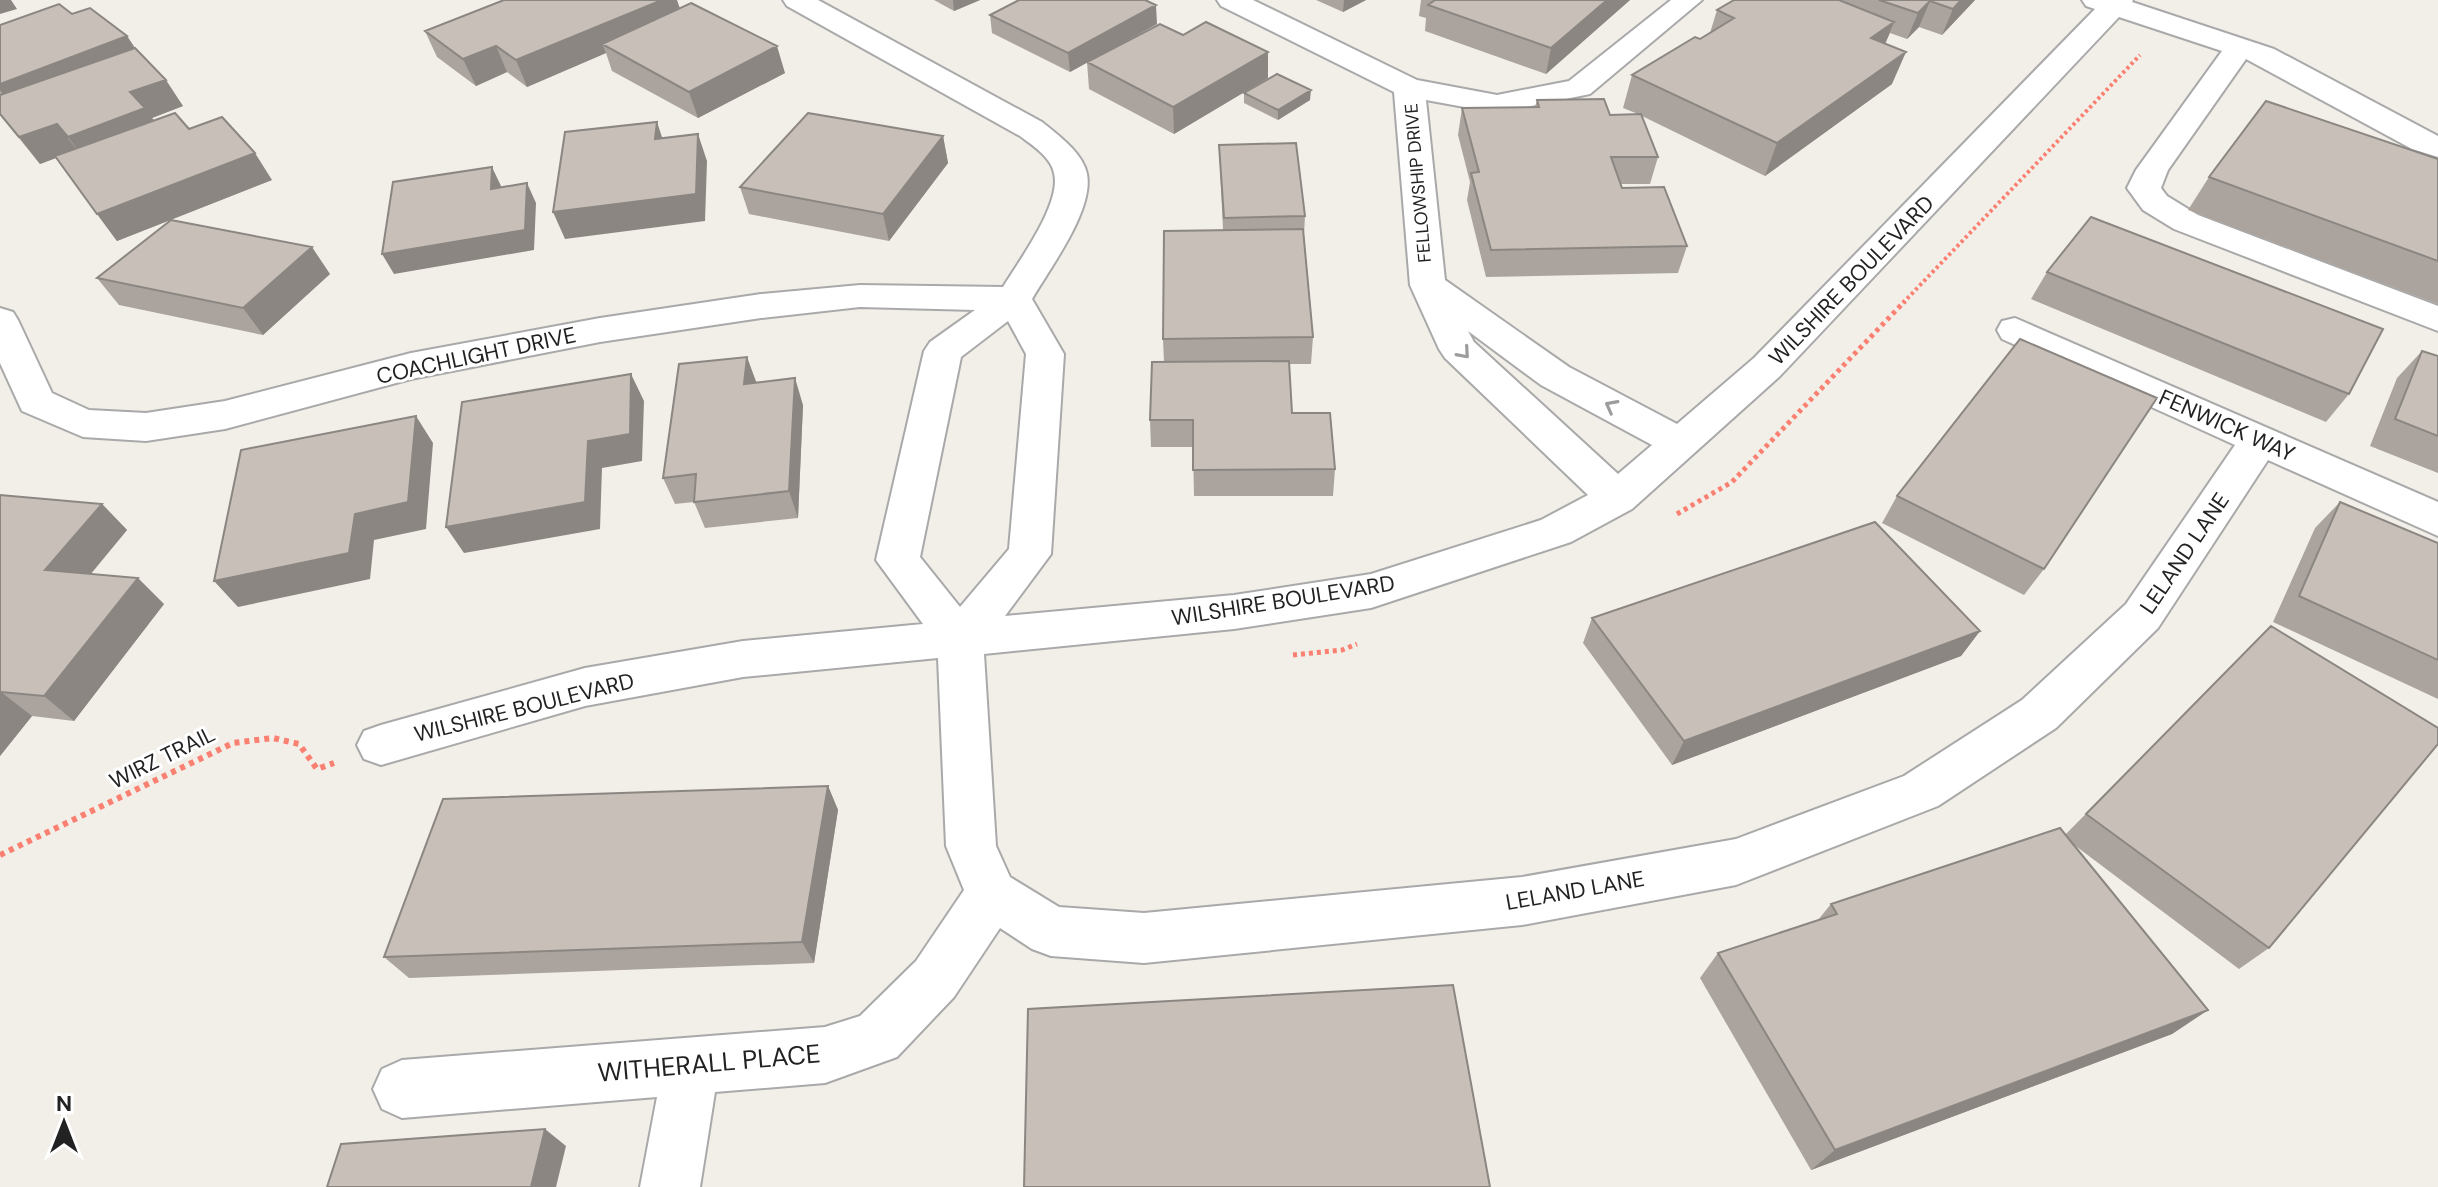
<svg xmlns="http://www.w3.org/2000/svg" width="2438" height="1187" viewBox="0 0 2438 1187" font-family="'DM Sans',sans-serif">
<style>
.lines{fill:none;stroke-linecap:round;stroke-linejoin:round}
.minor-casing{stroke:#a9a9a9;stroke-width:4}
.path-far2{stroke:#fa8072;stroke-width:4;stroke-dasharray:3 3;stroke-linecap:butt}
.path-far1{stroke:#fa8072;stroke-width:5;stroke-dasharray:4 4;stroke-linecap:butt}
.path{stroke:#fa8072;stroke-width:6;stroke-dasharray:5 5;stroke-linecap:butt}
.minor{fill:#fff;fill-rule:evenodd}
.wall{fill:#aba49e}
.shaded-wall{fill:#8b8681}
.building{fill:#c7bfb8;stroke:#8b8681;stroke-width:2}
.oneway{stroke:#9c9c9c}
.labels{text-anchor:middle;stroke-width:6;stroke-linejoin:round;paint-order:stroke}
.far-street-label{font-size:18px;fill:#222;stroke:#fff}
.street-label{font-size:22px;fill:#222;stroke:#fff}
.near-street-label{font-size:26px;fill:#222;stroke:#fff}
</style>
<rect width="100%" height="100%" fill="#f2efe9"/>
<g class="lines">
<defs>
<path id="minor" d="M783 0H818L1042 122C1058 135 1083 153 1087 174 1094 210 1050 268 1032 299L1064 354 1051 554 1005 616 1234 595 1371 574 1541 520 1588 495 1445 358 1439 349 1410 285 1394 92 1221 6 1217 0H1253L1417 80 1497 95 1569 81 1671 0H1702L1590 94 1497 113 1426 100 1445 280 1569 367 1677 424 1754 358 2095 9 2086 6 2082 0H2133L2132 2 2274 49 2438 136V157L2412 149 2246 59 2168 170 2161 188 2167 196 2198 215 2438 306V331L2174 229 2143 210 2127 188 2136 170 2222 51 2119 17 1780 376 1632 509 1571 542 1371 608 1234 629 984 654 996 846 1010 877 1059 907 1144 913 1522 877 1736 839 1904 776 2022 700 2126 604 2235 445 2002 339 1997 330 2002 321 2015 318 2438 502V536L2268 460 2158 628 2056 728 1938 806 1736 885 1522 925 1144 963 1051 956 1032 949 1000 928 954 997 897 1057 825 1083 715 1092 700 1187H640L657 1097 402 1118 382 1109 373 1089 382 1069 402 1060 825 1027 860 1016 916 961 964 890 946 846 938 658 743 677 585 706 381 765 364 759 357 745 364 731 381 725 585 668 743 641 923 624 876 560 924 351 930 342 975 310 860 307 761 318 600 342 411 379 225 429 146 441 83 437 22 411 0 363V308L13 312 18 320 52 393 89 410 146 413 225 401 411 353 600 318 761 294 860 285 1003 287C1019 261 1062 203 1054 173 1051 157 1032 145 1020 136L787 6ZM1008 321 1026 354 1009 549 960 607 920 557 961 357ZM1468 331 1541 385 1652 445 1618 474 1474 342Z"/>
</defs>
<use href="#minor" class="minor-casing"/>
<path class="path-far2" d="M1903 303 2140 55"/>
<path class="path-far1" d="M1677 514 1732 482 1905 301
M1293 655 1342 650 1357 644"/>
<path class="path" d="M0 855 233 743 273 738 299 744 317 769 334 763"/>
<use href="#minor" class="minor"/>
</g>
<path class="wall" d="M934 0H980L954 11Z
M1316 0H1366L1343 12Z
M1421 0H1630L1546 74 1425 31 1426 18 1419 16Z
M1734 0H1975L1942 35 1919 27 1907 39 1890 33 1885 44 1892 84 1765 176 1642 116 1658 157 1650 184H1621L1622 188 1687 246 1678 273 1486 277 1467 200 1470 182 1458 135 1462 108 1535 107 1537 100 1610 115 1638 114 1623 108 1632 75 1710 33 1717 10Z
M680 8 785 73 698 118 612 71 606 53 527 87 507 72 476 86 437 57 425 31Z
M990 15 1157 24 1070 72 992 33Z
M0 25 127 36 135 48 183 106 152 118 154 120 189 129 272 180 117 241 56 158 40 164 0 115Z
M1183 35 1268 52V78L1174 134 1089 89 1087 62Z
M1244 93 1310 100 1278 120 1244 103Z
M943 136 948 163 889 241 749 214 740 187Z
M1219 145 1305 216 1304 235 1313 337 1311 364H1289L1292 413 1335 469 1333 496H1194L1193 447H1151L1150 420 1164 362 1163 339 1223 230Z
M2438 159V304L2188 210 2209 177Z
M2047 272 2349 394 2326 422 2031 299Z
M330 274 263 335 119 305 97 278Z
M2422 351 2438 356V473L2370 446 2397 378Z
M756 382 803 405 798 518 705 528 694 502 675 504 663 478Z
M0 495 102 504 127 530 91 574 164 604 74 721 32 716 0 756Z
M1897 496 2044 569 2024 595 1882 523Z
M2340 502 2438 543V699L2273 622 2315 528Z
M1592 618 1980 631 1961 656 1672 765 1583 643Z
M2271 626 2269 948 2239 969 2073 844 2208 1010 2172 1034 1811 1170 1700 978 1718 953 1818 920 1831 904 2065 835Z
M828 786 838 810 814 963 409 978 384 957Z"/>
<path class="shaded-wall" d="M0 0H11L17 9 0 14Z
M662 0H677L684 20 602 44 606 53 527 87 516 60Z
M953 0H980L954 11Z
M1344 0H1366L1343 12Z
M1607 0H1630L1546 74 1551 48Z
M1961 0H1975L1942 35 1953 9Z
M1930 1 1919 27 1907 39 1918 13Z
M1156 5 1157 24 1070 72 1068 53Z
M1894 22 1881 54 1871 38Z
M127 36 144 62 17 112 0 90V84Z
M496 46 507 72 476 86 463 59Z
M777 46 785 73 698 118 689 92Z
M1268 52V78L1174 134 1173 107Z
M1906 52 1892 84 1765 176 1777 143Z
M166 80 183 106 152 118 163 135 88 164 68 137 130 92Z
M1311 90 1310 100 1278 120V110Z
M657 122 666 149 655 139Z
M57 124 77 150 40 164 19 137Z
M698 134 707 161 705 221 565 239 553 212Z
M943 136 948 163 889 241 883 214Z
M255 153 272 180 117 241 97 214Z
M492 167 501 186 500 208 491 189Z
M527 183 536 203 534 250 394 274 382 254Z
M312 247 330 274 263 335 243 308Z
M747 357 757 384H744Z
M631 374 644 401 642 461 602 468 600 529 464 553 446 527 588 441Z
M795 378 803 405 798 518 789 491Z
M416 416 433 443 426 529 374 540 370 579 238 607 214 581 355 514Z
M102 504 127 530 72 596 45 570Z
M138 578 164 604 74 721 44 696Z
M1980 631 1961 656 1672 765 1684 741Z
M1 692 32 716 0 756V693Z
M828 786 838 810 814 963 802 942Z
M2208 1010 2172 1034 1811 1170 1835 1150Z
M545 1129 566 1146 556 1187H531Z"/>
<path class="building" d="M504 0H662L516 60 496 46 463 59 425 31Z
M1019 0H1145L1156 5 1068 53 990 15Z
M1435 0H1607L1551 48 1428 5Z
M1734 0H1839L1894 22 1871 38 1906 52 1777 143 1632 75 1695 37 1700 39 1734 18 1717 10Z
M1879 0H1961L1953 9 1930 1 1918 13Z
M691 3 777 46 689 92 602 44Z
M59 4 72 14 90 8 127 36 0 84V25Z
M1206 22 1268 52 1173 107 1087 62 1160 24 1183 35Z
M135 48 166 80 130 92 145 108 68 137 57 124 19 137 0 114V95Z
M1277 74 1311 90 1278 110 1244 93Z
M1604 99 1610 115 1641 114 1658 157H1611L1622 188 1664 187 1687 246 1491 250 1471 173 1479 172 1462 108 1539 107 1537 100Z
M2266 101 2438 159V261L2209 177Z
M175 113 189 129 222 117 255 153 97 214 55 156Z
M808 113 943 136 883 214 740 187Z
M657 122 655 139 698 134 696 194 553 212 565 132Z
M1296 143 1305 216 1224 218 1219 145Z
M492 167 491 189 527 183 525 230 382 254 393 182Z
M2091 217 2383 329 2349 394 2047 272Z
M171 220 312 247 243 308 97 278Z
M1303 229 1313 337 1163 339 1164 231Z
M2020 339 2157 398 2044 569 1897 496Z
M2422 351 2438 356V436L2395 419Z
M747 357 744 384 795 378 789 491 694 502 696 474 663 478 679 364Z
M1289 361 1292 413H1330L1335 469 1193 470V420H1150L1152 362Z
M631 374 630 434 588 441 585 502 446 527 462 402Z
M416 416 408 502 355 514 349 553 214 581 241 450Z
M0 495 102 504 45 570 138 578 44 696 1 692 0 693Z
M2340 502 2438 543V660L2299 596Z
M1875 522 1980 631 1684 741 1592 618Z
M2271 626 2438 728V744L2269 948 2086 814Z
M828 786 802 942 384 957 443 799Z
M2060 828 2208 1010 1835 1150 1718 953 1837 914 1831 904Z
M1453 985 1490 1187H1024L1028 1009Z
M545 1129 531 1187H327L341 1144Z"/>
<defs><path id="oneway-chevron" d="M-2-3.5L2.5 0L-2 3.5" fill="none" stroke-width="1.6" stroke-linecap="round" stroke-linejoin="round" transform="scale(2)"/></defs>
<g class="oneway">
<use href="#oneway-chevron" transform="translate(1464 353) rotate(49)"/>
<use href="#oneway-chevron" transform="translate(1611 406) rotate(-152)"/>
</g>
<g class="labels">
<g class="far-street-label">
<text transform="translate(1418 183) rotate(-95)" y="6">FELLOWSHIP DRIVE</text>
</g>
<g class="street-label">
<text transform="translate(1851 280) rotate(-46)" y="8">WILSHIRE BOULEVARD</text>
<text transform="translate(476 355) rotate(-12)" y="8">COACHLIGHT DRIVE</text>
<text transform="translate(2227 425) rotate(24)" y="8">FENWICK WAY</text>
<text transform="translate(2184 553) rotate(-56)" y="8">LELAND LANE</text>
<text transform="translate(1283 600) rotate(-9)" y="8">WILSHIRE BOULEVARD</text>
<text transform="translate(524 707) rotate(-14)" y="8">WILSHIRE BOULEVARD</text>
<text transform="translate(162 757) rotate(-26)" y="8">WIRZ TRAIL</text>
<text transform="translate(1575 890) rotate(-10)" y="8">LELAND LANE</text>
</g>
<g class="near-street-label">
<text transform="translate(709 1063) rotate(-5)" y="9">WITHERALL PLACE</text>
</g>
</g>
<g transform="translate(64 1123)" stroke="#ffffff" stroke-width="6" paint-order="stroke">
<path d="M0-6L14 30L0 20L-14 30Z" fill="#222222"/>
<text y="-12" font-size="22" font-weight="bold" text-anchor="middle" fill="#222222">N</text>
</g>
</svg>
